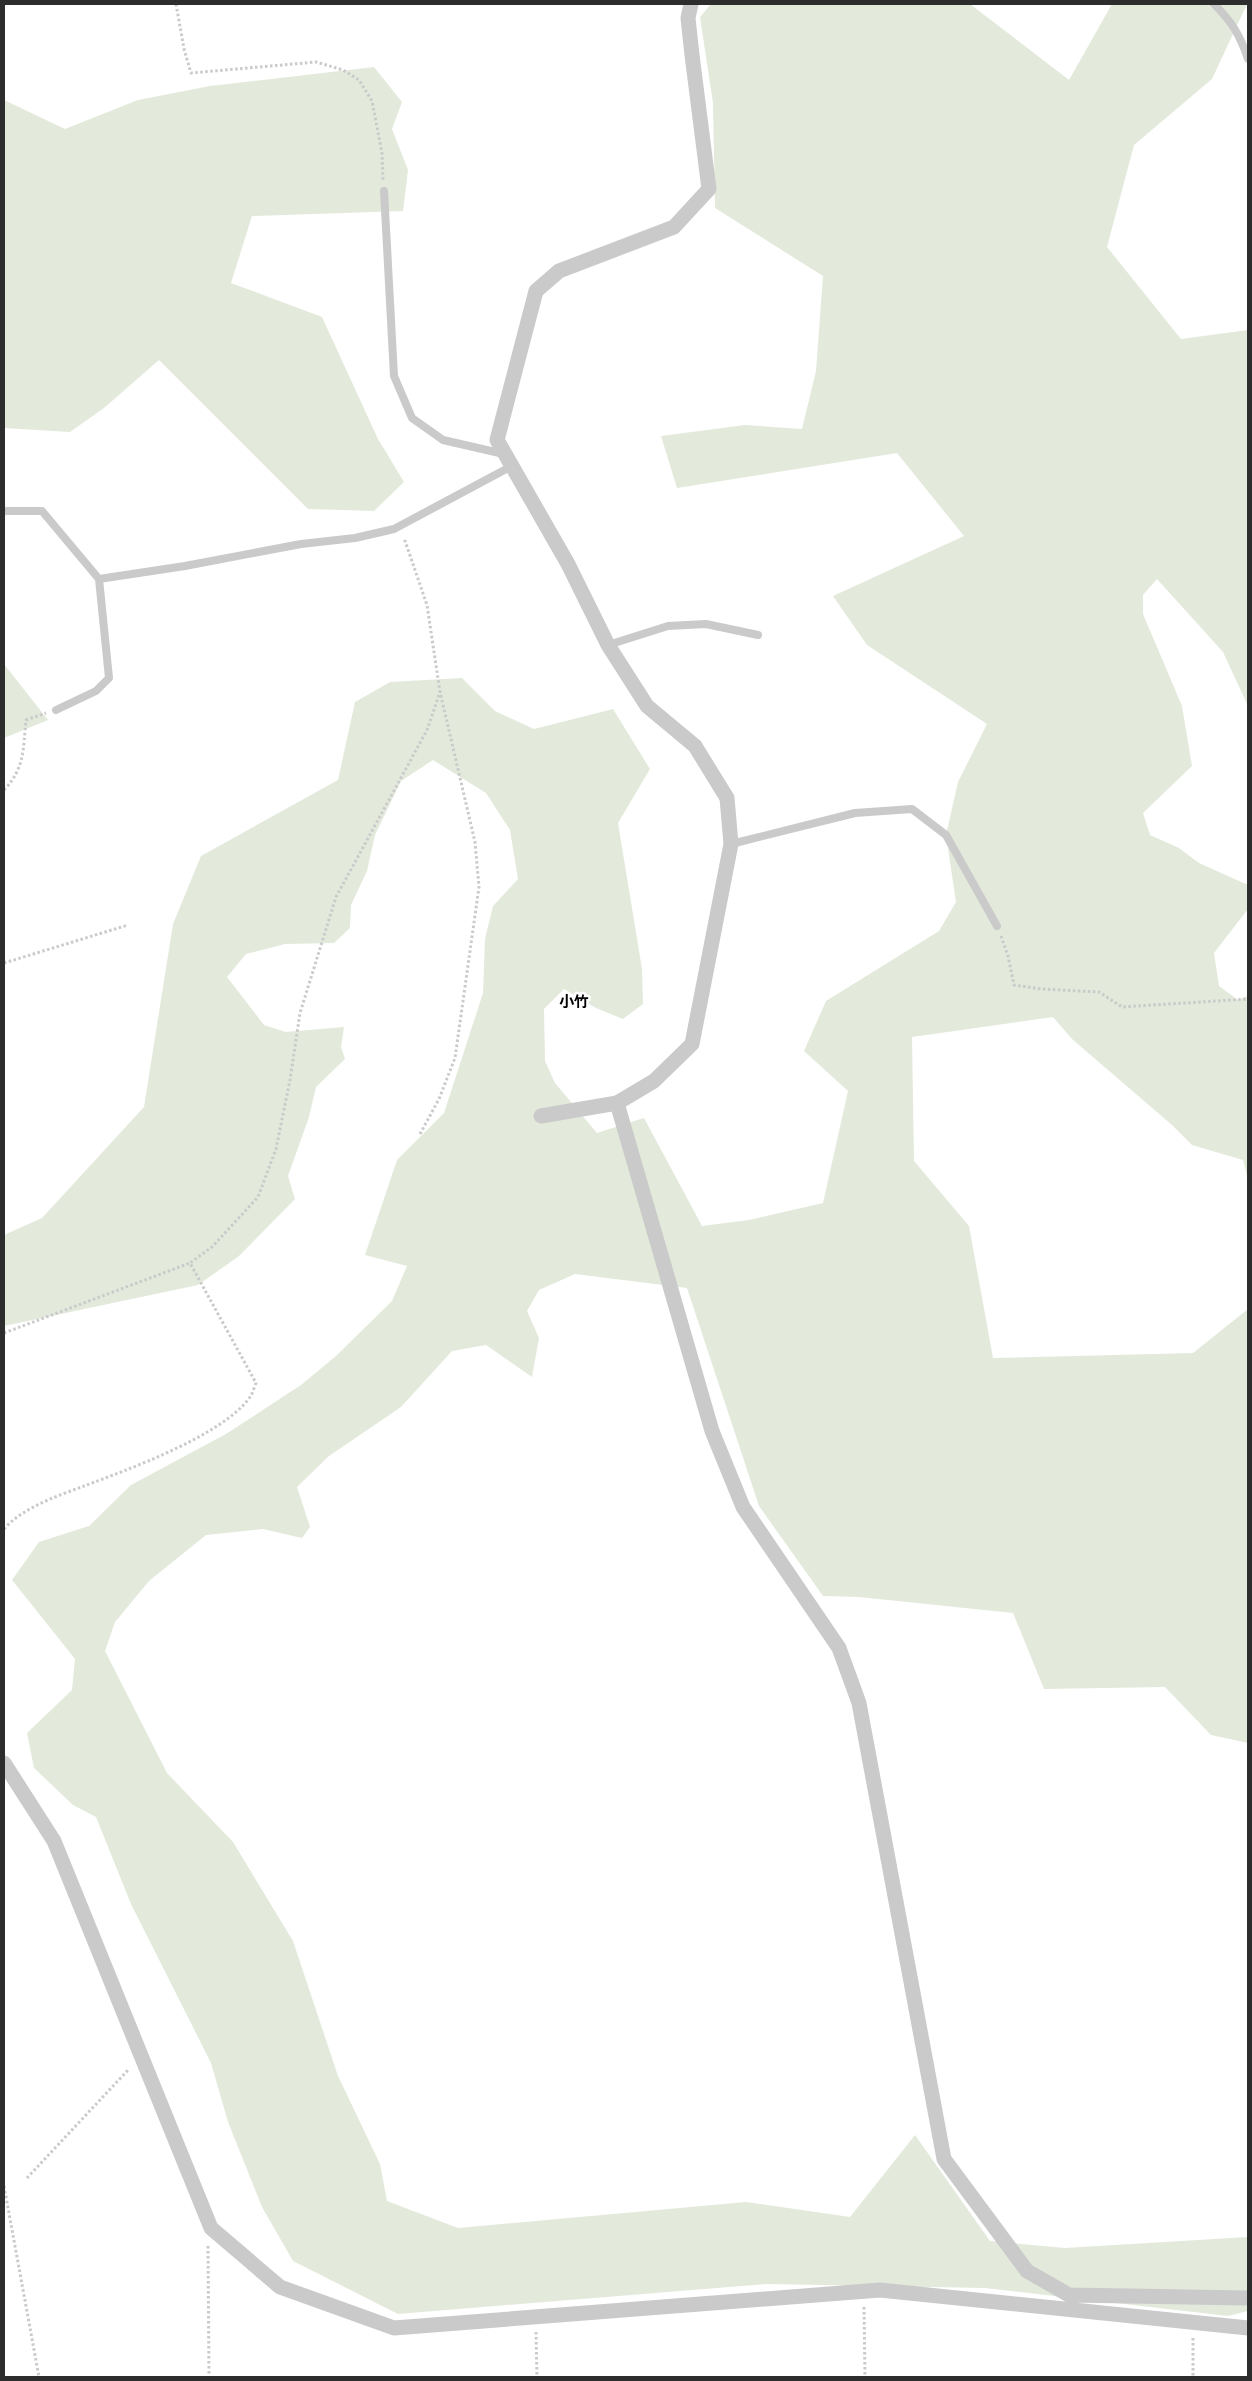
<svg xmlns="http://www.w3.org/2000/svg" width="1252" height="2381" viewBox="0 0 1252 2381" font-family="Commissioner,'Noto Sans JP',sans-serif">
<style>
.green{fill:#e3eadb}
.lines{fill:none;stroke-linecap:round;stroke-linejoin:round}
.path{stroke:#cacaca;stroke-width:3;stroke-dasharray:2.5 2.5;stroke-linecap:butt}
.lane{stroke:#cacaca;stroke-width:8}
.street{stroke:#cacaca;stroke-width:15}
.labels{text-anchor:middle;stroke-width:5;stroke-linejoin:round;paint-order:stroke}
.quarter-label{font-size:15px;font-weight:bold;fill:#000;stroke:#fff}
</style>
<rect width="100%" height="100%" fill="#fff"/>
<path class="green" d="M711 4H970L1069 80 1112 4H1247L1212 79 1134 145 1107 247 1181 339 1248 330V706L1223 652 1157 579 1143 595V614L1182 706 1192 766 1143 813 1150 835 1179 848 1199 863 1248 885V909L1214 953 1219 986 1238 1000 1248 996V1179L1243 1160 1192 1145 1172 1125 1072 1039 1053 1017 912 1037 914 1161 969 1226 993 1358 1193 1353 1248 1309V1743L1211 1735 1165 1687 1044 1689 1013 1613 859 1597 823 1596 759 1506 687 1288 575 1274 539 1290 527 1311 539 1338 532 1377 486 1345 452 1351 401 1407 329 1456 297 1487 310 1527 302 1538 263 1529 206 1535 149 1581 115 1622 105 1651 167 1773 233 1842 293 1941 338 2076 380 2164 387 2201 458 2228 746 2202 850 2217 915 2135 990 2241 1065 2248 1248 2237V2311L1228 2316 985 2288 766 2284 398 2314 293 2261 262 2207 228 2122 211 2063 131 1904 96 1817 73 1805 34 1768 27 1733 72 1690 75 1659 12 1580 39 1542 89 1526 131 1485 226 1434 301 1385 336 1356 392 1301 407 1266 365 1255 397 1160 444 1113 483 993 485 939 493 906 518 879 510 830 486 793 433 760 401 781 375 835 367 871 351 905 350 928 334 943 285 944 246 954 227 977 264 1025 286 1032 344 1027 341 1047 345 1059 316 1087 309 1117 288 1176 295 1199 239 1256 198 1285 4 1326V1235L42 1218 144 1107 173 924 201 856 338 780 355 702 390 682 462 678 495 711 534 729 613 709 650 769 618 823 642 969 643 1004 623 1019 596 1008 564 989 544 1009 545 1061 555 1083 597 1133 644 1118 702 1226 749 1220 823 1203 848 1091 804 1051 826 1001 939 931 956 902 946 835 958 782 987 724 867 645 833 596 964 536 897 453 677 488 661 436 745 425 802 429 816 371 823 276 715 208 713 103 700 17Z
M374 67 402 102 392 129 408 170 403 211 252 216 231 283 322 317 378 439 404 482 374 511 308 509 159 360 104 408 70 432 4 428V100L65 129 138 100 210 86Z
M4 664 48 720 4 738Z"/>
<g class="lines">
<path class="path" d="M176 4 184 49 191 73 316 62 343 70 359 80 372 101 382 153 383 181
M4 790C25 768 23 749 26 720L46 713
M1001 936 1008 956 1014 985 1041 989 1099 992 1122 1007 1248 999
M4 963 128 925
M420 1134 439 1099 455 1058 479 887 475 842 440 692
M4 1333 190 1263
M4 1529C22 1508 57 1496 84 1486 127 1470 224 1435 250 1397 253 1393 254 1387 256 1383L190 1263 212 1247 258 1197 276 1149 290 1080 300 1013 336 897 427 730 440 692 427 605 404 538
M27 2178 129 2069
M4 2186 39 2377
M208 2246 209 2377
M864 2307 865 2377
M536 2332 537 2377
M1193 2338V2377"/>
<path class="lane" d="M1214 4C1232 22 1240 35 1248 59
M384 191 394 376 412 418 443 440 504 454
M4 511H42L99 579
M608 645 668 626 706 624 758 635
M56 710 96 691 109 678 99 579 185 566 301 544 355 538 394 529 510 467
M731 844 855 813 912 809 946 835 997 926"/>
<path class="street" d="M617 1103 712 1431 743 1507 839 1648 859 1703 944 2159 1027 2271 1069 2295 1248 2298
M541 1116 617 1103 654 1081 692 1044 731 844 727 798 695 746 647 706 608 645 568 564 497 440 536 291 559 271 674 227 709 189 692 55 688 18 691 4
M4 1763 54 1841 211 2228 280 2287 394 2328 880 2290 1248 2328"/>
</g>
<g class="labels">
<g class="quarter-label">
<text x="574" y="1007">小竹</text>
</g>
</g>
<rect width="1252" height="2381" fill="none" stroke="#2d2d2d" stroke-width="10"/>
</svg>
